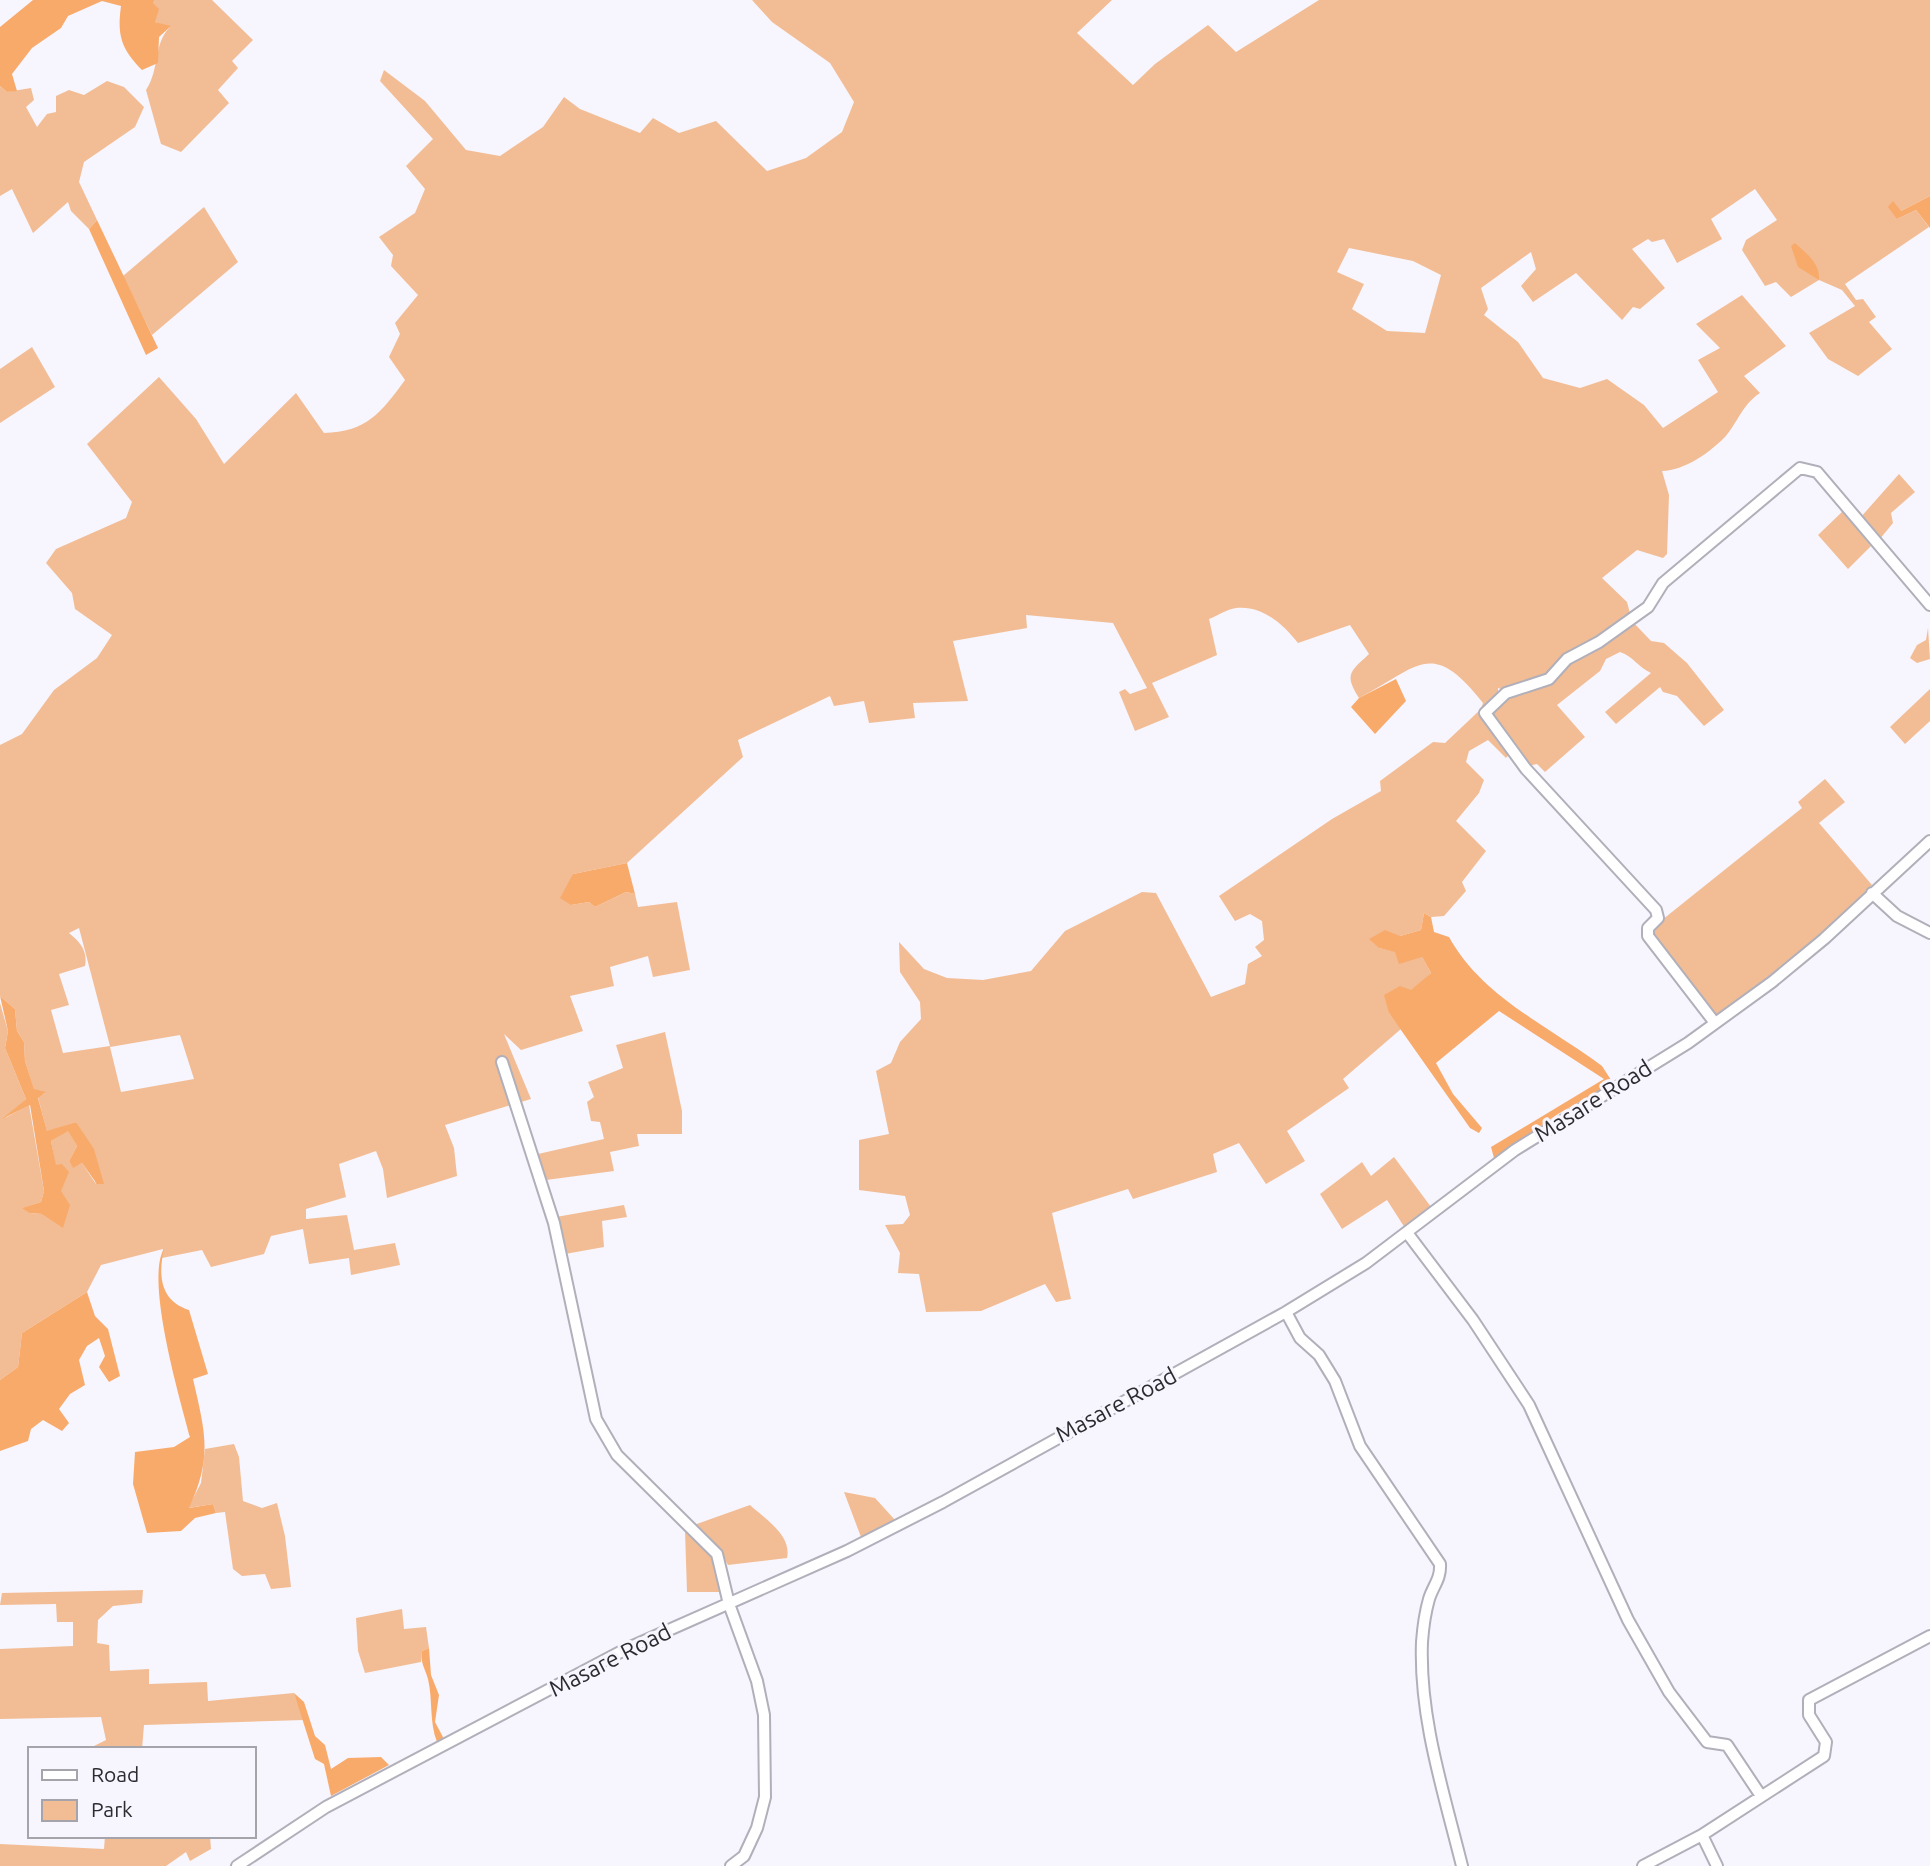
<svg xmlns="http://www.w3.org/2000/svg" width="1930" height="1866" viewBox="0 0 1930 1866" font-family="Ubuntu,sans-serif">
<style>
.green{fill:#f2bd94;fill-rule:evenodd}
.forest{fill:#f8aa6b}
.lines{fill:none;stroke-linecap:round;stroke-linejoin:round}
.street-casing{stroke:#b1b0ba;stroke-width:14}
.street{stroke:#fff;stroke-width:10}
.labels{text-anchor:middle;stroke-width:6;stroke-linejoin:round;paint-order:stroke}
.street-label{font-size:23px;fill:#2c2b2f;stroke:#f7f5fe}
</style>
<rect width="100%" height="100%" fill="#f7f5fe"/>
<path class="green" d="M155 0H212L253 40 232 61 238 68 218 90 229 103 181 152 161 144 146 90C160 69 153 44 170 27L155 22 153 3Z
M752 0H1112L1077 33 1133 85 1155 64 1208 25 1236 52 1319 0H1930V196L1901 211 1897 219 1916 210 1929 227 1845 284 1856 300 1863 299 1876 317 1869 322 1892 349 1858 376 1828 359 1809 333 1855 306 1842 290 1819 280 1791 297 1776 282 1765 286 1742 250 1746 240 1777 220 1755 189 1711 219 1722 239 1677 263 1664 239 1652 242 1648 239 1632 249 1665 288 1640 309 1633 307 1622 320 1576 273 1533 302 1521 286 1536 269 1531 252 1481 288 1488 309 1484 315 1518 342 1543 378 1580 388 1607 379 1644 405 1663 428 1718 392 1698 360 1720 348 1696 324 1742 295 1786 346 1744 376 1760 393C1742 405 1738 422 1725 437 1708 454 1685 470 1662 471L1669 495 1667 554 1663 558 1637 550 1602 578 1627 602 1632 621 1651 641 1664 643 1687 663 1724 710 1704 726 1677 696 1663 692 1660 687 1616 724 1605 712 1651 673C1638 667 1634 657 1620 652L1606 659 1600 671 1557 705 1585 737 1545 772 1537 764 1528 766 1493 718 1492 711 1513 693 1498 688V696L1482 712 1511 752 1506 758 1488 740 1469 751 1466 762 1484 780 1479 793 1456 821 1486 851 1462 882 1466 891 1444 916 1431 917 1424 913 1421 930 1400 936 1379 948 1422 957 1431 973 1389 1013 1401 1029 1343 1079 1349 1088 1287 1131 1305 1161 1266 1184 1239 1143 1213 1154 1217 1172 1133 1199 1128 1189 1052 1213 1071 1299 1056 1302 1045 1284 981 1311 926 1312 919 1274 898 1273 900 1253 885 1225 903 1224 910 1215 905 1196 859 1190V1140L889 1134 876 1071 891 1063 900 1042 921 1019 920 1002 900 972 899 942 924 969 947 978 983 980 1031 971 1065 931 1142 892 1156 893 1211 997 1245 984 1248 964 1262 956 1255 947 1264 940 1262 921 1250 914 1235 921 1219 896 1332 819 1381 791 1380 781 1433 742 1445 743 1481 709 1483 703C1431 637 1419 667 1359 698 1344 674 1350 672 1369 654L1350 625 1298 643C1283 624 1262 605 1236 608 1227 609 1217 616 1209 619L1217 655 1152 683 1169 717 1135 731 1119 692 1125 689 1130 694 1147 688 1113 623 1026 615 1027 628 953 641 968 701 913 703 915 718 869 723 864 701 834 706 830 696 738 740 743 757 627 863 573 874 571 905 589 902 595 907 626 892 635 894 638 907 677 902 690 970 653 977 648 956 610 967 614 986 570 996 583 1031 521 1050 504 1034 531 1099 445 1125 454 1148 457 1176 387 1198 383 1169 376 1151 339 1164 346 1197 306 1209V1219L347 1215 354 1250 395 1243 400 1265 351 1275 349 1258 309 1264 303 1229 271 1236 264 1254 211 1267 202 1250 162 1258 163 1249 101 1265 87 1292 22 1333 18 1367 0 1380V1003L8 1031 5 1048 26 1099 5 1118 29 1105 44 1191 41 1202 23 1208 29 1213 42 1214 60 1191 51 1141 68 1130 77 1146 69 1161 73 1167 82 1163 96 1184 76 1122 47 1132 38 1097 45 1093 34 1090 25 1061 24 1042 17 1031 15 1009 0 996V745L22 734 54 690 97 658 112 635 75 609 72 593 46 563 56 549 126 518 132 502 87 444 159 377 196 419 224 464 296 393 324 433C366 432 381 413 405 380L389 357 400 334 395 323 418 295 391 266 393 255 379 237 415 213 425 189 406 166 433 139 380 81 384 70 425 101 466 150 500 156 543 127 564 97 580 109 640 133 653 118 679 133 716 121 767 171 806 158 842 132 854 102 830 63 772 22ZM1349 248 1413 261 1441 275 1425 333 1387 331 1352 309 1364 284 1337 272ZM79 928 110 1046 63 1053 51 1010 69 1005 59 974 85 966C88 951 80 942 69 933ZM180 1035 194 1079 121 1092 110 1047Z
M107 81 124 87 144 107 135 127 84 162 79 182 97 220 89 229 71 211 68 202 33 233 12 189 0 196V86L7 92 31 88 34 100 26 107 37 127 47 114 56 112V96L69 90 84 95Z
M204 207 238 262 152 335 123 276Z
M32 347 55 387 0 423V369Z
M1899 474 1915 492 1891 513 1893 523 1879 540 1860 518Z
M1843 511 1871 546 1848 569 1818 535Z
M1928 628 1930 659 1917 663 1910 658 1917 645 1926 640Z
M1930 689V721L1905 744 1890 727Z
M1825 779 1845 802 1819 823 1872 885 1824 934 1715 1017 1654 936 1652 928 1802 808 1798 802Z
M665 1032 682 1111V1134H637L639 1146 610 1152 614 1171 546 1180 538 1154 604 1139 600 1122 591 1121 587 1102 594 1097 588 1082 623 1068 616 1045Z
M1394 1157 1431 1207 1405 1228 1387 1200 1342 1229 1320 1194 1362 1162 1371 1176Z
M624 1205 627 1217 602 1221 604 1247 565 1254 556 1217Z
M234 1444 239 1457 243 1501 262 1508 277 1503 285 1536 291 1587 271 1589 265 1574 242 1576 233 1569 225 1512 216 1513 213 1504 188 1508 201 1483 205 1449Z
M844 1492 875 1498 895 1520 861 1537Z
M750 1505C765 1519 792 1535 787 1558L728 1565 716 1545 694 1525Z
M685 1530 713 1556 721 1592H687Z
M143 1590 142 1603 113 1606 98 1620 97 1643 109 1645 110 1671 149 1669V1684L207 1682 208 1701 294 1693 304 1720 144 1725 142 1749H88L106 1740 101 1717 0 1719V1649L73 1646V1622H57L56 1604 0 1605 2 1593Z
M402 1609 404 1629 426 1627 429 1648 422 1651 421 1662 365 1673 358 1651 356 1618Z
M105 1836H210L211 1849 190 1861 186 1852 166 1866H0V1844L104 1849Z"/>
<path class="forest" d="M33 0H155L153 3 159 9 155 22 171 26 159 37 158 63 142 70C121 49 117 35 121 6L102 1 68 16 61 28 32 48 12 74 17 91 7 92 0 86V27Z
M1930 196V228L1916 210 1897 219 1888 207 1893 201 1901 211Z
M97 220 158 348 146 355 89 229Z
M1795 243C1807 254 1820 263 1819 280L1798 267 1791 246Z
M1396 679 1406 701 1375 734 1351 707 1359 698Z
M627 863 635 894 626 892 595 907 589 902 571 905 560 898 573 874Z
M1424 913 1431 917 1434 932 1449 937C1482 997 1550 1027 1602 1066L1613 1083 1558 1114 1494 1158 1491 1147 1604 1079 1499 1011 1436 1063 1453 1094 1482 1128 1479 1133 1470 1128 1389 1013 1384 995 1400 986 1411 990 1431 973 1422 957 1399 964 1395 952 1379 948 1369 939 1385 930 1400 936 1421 930Z
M0 996 15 1009 17 1031 24 1042 25 1061 34 1089 46 1092 38 1098 47 1131 76 1122 94 1149 104 1184H97L82 1163 73 1168 69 1161 77 1146 68 1131 51 1141 56 1165 62 1164 69 1172 61 1191 70 1205 63 1228 42 1214 29 1213 22 1208 41 1202 44 1191 30 1105 2 1119 26 1099 5 1048 8 1031Z
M164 1249C158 1275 160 1301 189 1310L208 1374 193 1379C205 1432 213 1456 189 1508L213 1504 216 1513 195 1518 181 1531 147 1533 133 1484 135 1452 174 1447 190 1437C180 1399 145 1280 164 1249Z
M87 1292 95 1316 108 1329 120 1376 109 1382 99 1367 105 1356 99 1338 87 1346 79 1360 85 1385 70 1394 59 1409 69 1423 62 1431 43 1420 31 1429 28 1441 0 1451V1380L18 1367 22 1333Z
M429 1648 431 1675 439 1695 435 1722 444 1739 437 1742C429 1721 433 1700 428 1679 425 1668 420 1663 422 1651Z
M294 1693 304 1702 315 1736 325 1745 331 1769 348 1758 381 1757 389 1765 331 1796 324 1764 315 1759Z"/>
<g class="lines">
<defs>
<path id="street" d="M1872 893 1897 916 1930 933
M1715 1023 1648 936V928L1658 918 1656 910 1526 769 1485 713 1506 693 1549 679 1567 659 1599 642 1648 607 1663 583 1800 468 1817 472 1930 605
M502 1062 554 1223 596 1419 617 1455 717 1554 729 1604 757 1681 764 1715 765 1797 757 1828 744 1856 731 1866
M1408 1234 1473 1320 1529 1405 1628 1620 1669 1692 1707 1742 1727 1745 1761 1796
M1286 1312 1300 1338 1319 1355 1335 1381 1360 1446 1440 1564C1441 1579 1433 1586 1429 1599 1425 1613 1423 1628 1422 1642 1419 1718 1444 1793 1462 1866
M1702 1835 1717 1866
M237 1866 326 1807 626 1649 847 1551 943 1502 1286 1312 1366 1263 1515 1150 1688 1043 1772 982 1824 939 1930 841
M1643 1866 1702 1835 1824 1756 1826 1742 1809 1715V1700L1930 1636"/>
</defs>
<use href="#street" class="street-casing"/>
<use href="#street" class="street"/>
</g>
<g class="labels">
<g class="street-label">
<text transform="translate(1593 1101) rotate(-32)" y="8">Masare Road</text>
<text transform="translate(1116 1405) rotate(-28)" y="8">Masare Road</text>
<text transform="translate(610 1660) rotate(-27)" y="8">Masare Road</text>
</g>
</g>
<rect x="28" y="1747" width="228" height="91" fill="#f7f5fe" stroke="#a6a4ab" stroke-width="2"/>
<rect x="42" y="1770" width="35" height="10" fill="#ffffff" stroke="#a6a4ab" stroke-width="2"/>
<text x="91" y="1782" font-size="21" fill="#2c2b2f">Road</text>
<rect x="42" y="1800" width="35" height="21" fill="#f2bd94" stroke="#a6a4ab" stroke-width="2"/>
<text x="91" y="1817" font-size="21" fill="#2c2b2f">Park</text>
</svg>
